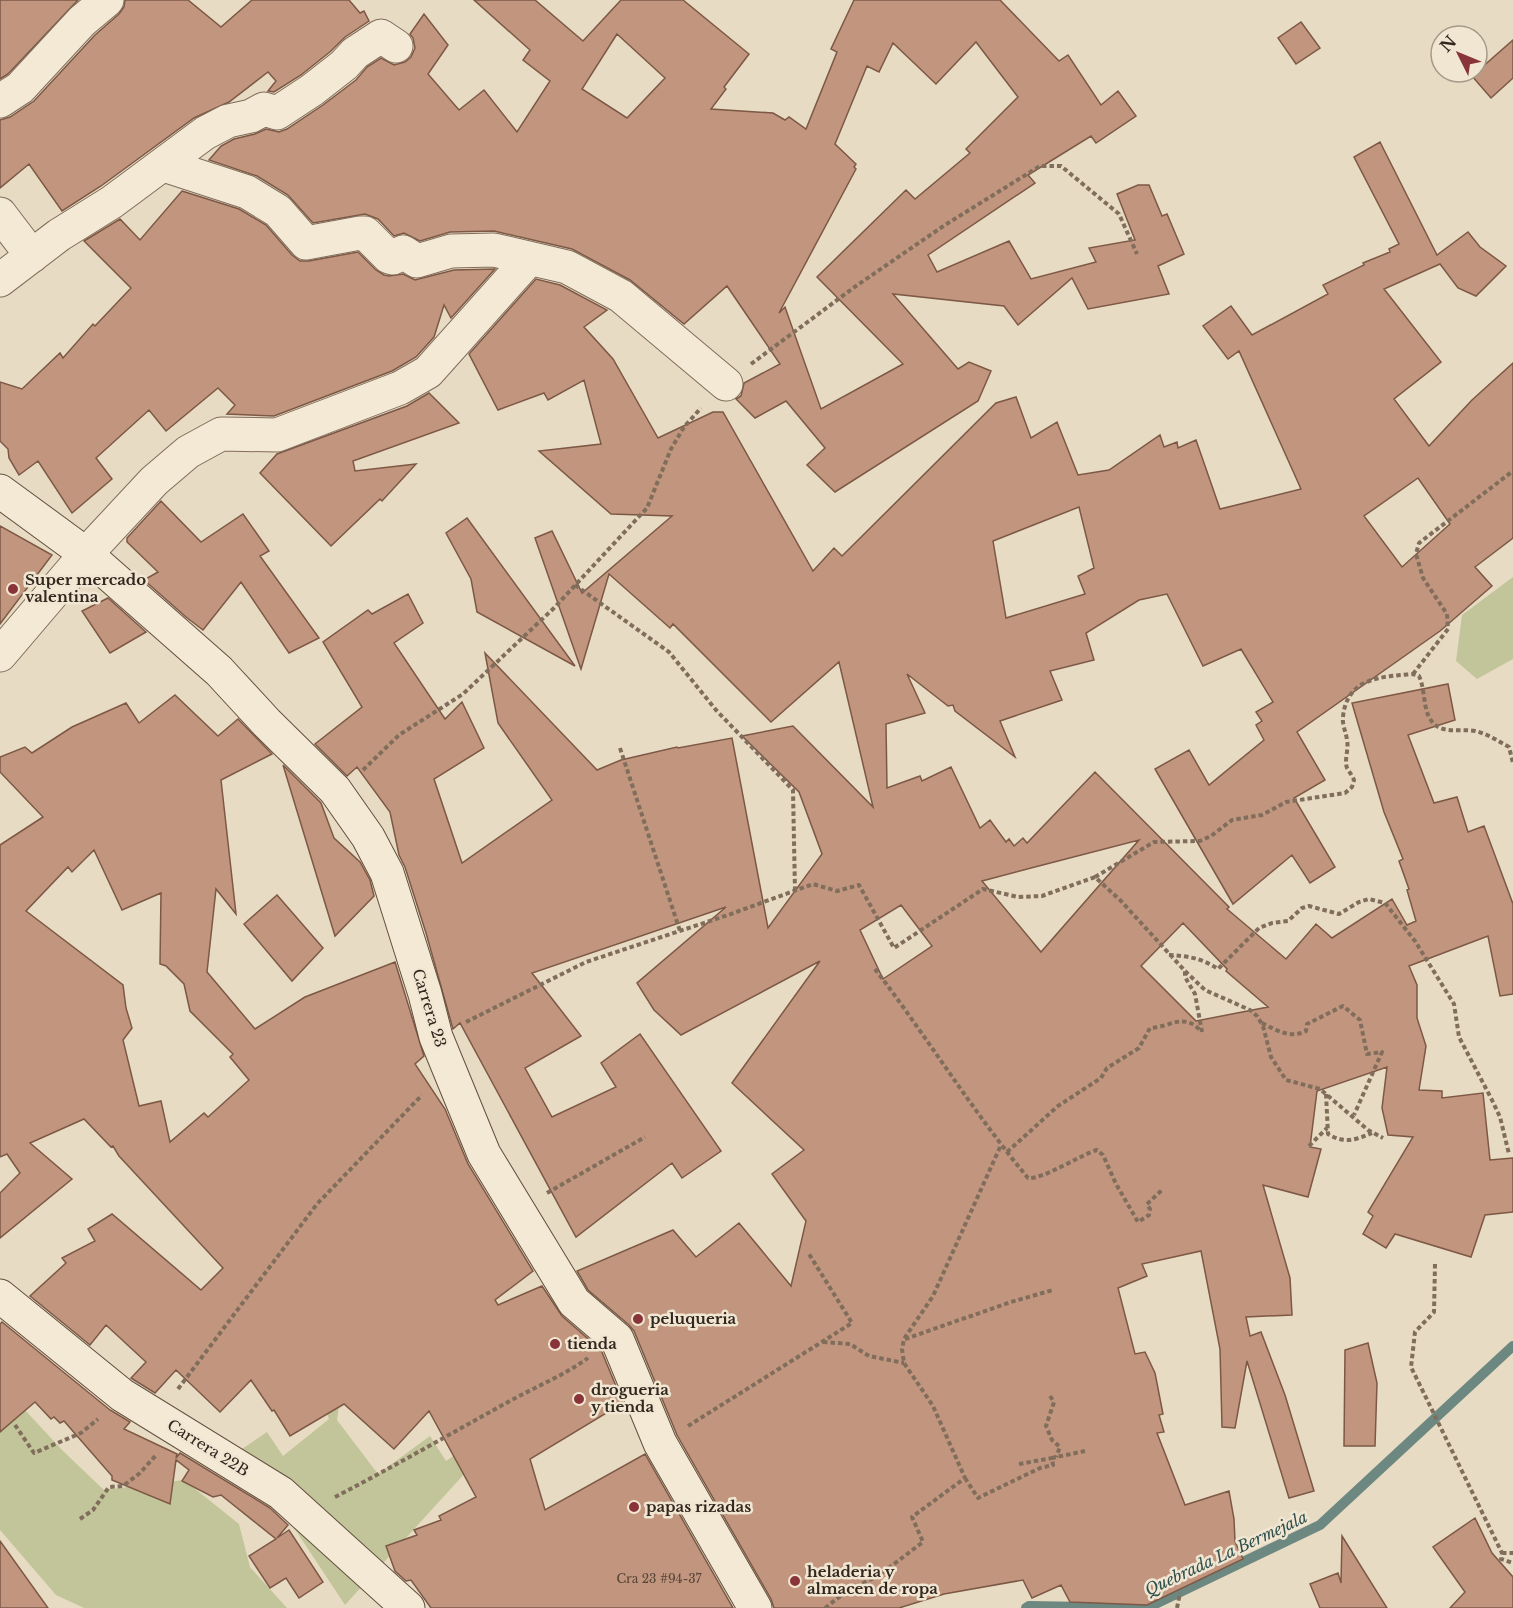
<svg xmlns="http://www.w3.org/2000/svg" width="1513" height="1608" viewBox="0 0 1513 1608" font-family="'Libre Baskerville',serif">
<style>
.green{fill:#c2c599}
.lines{fill:none;stroke-linecap:round;stroke-linejoin:round}
.stream{stroke:#6d8880;stroke-width:10}
.building{fill:#c2967e;stroke:#7c5845;stroke-width:1.5;fill-rule:evenodd}
.street-casing{stroke:#806d5c;stroke-width:35}
.secondary-casing{stroke:#624f3f;stroke-width:35}
.path{stroke:#806d5c;stroke-width:4;stroke-dasharray:4.5 3;stroke-linecap:butt}
.street{stroke:#f4e9d5;stroke-width:33}
.secondary{stroke:#f4e9d5;stroke-width:33}
.poi-dot{fill:#883439;stroke:#f1e6d2;stroke-width:2}
.labels{text-anchor:middle;stroke-width:5;stroke-linejoin:round;paint-order:stroke}
.number-label{font-size:12px;fill:#564337}
.poi-label{font-size:15px;font-weight:bold;fill:#32271f;stroke:#f1e6d2;text-anchor:start}
.street-label{font-size:15px;fill:#32271f;stroke:#f1e6d2}
.water-label{font-size:16px;font-style:italic;fill:#2f504c;stroke:#f1e6d2}
</style>
<rect width="100%" height="100%" fill="#e8dbc3"/>
<path class="green" d="M1513 577V659L1477 679 1456 661 1462 615Z
M0 1383 62 1450 104 1490 184 1480 239 1524 250 1567 287 1608H84L56 1595 0 1530Z
M324 1405 339 1406 337 1420 378 1474 430 1436 446 1461 527 1405 345 1605 242 1449 267 1432 283 1456 329 1419Z"/>
<g class="lines">
<path class="stream" d="M1026 1608 1029 1606 1147 1608 1320 1525 1513 1346"/>
</g>
<path class="building" d="M0 0H78L8 74 0 79Z
M125 0H188L221 27 252 0H349L360 13 364 11 369 21 345 37 331 51 301 75 274 92 268 91 276 81 268 72 229 102 194 118 101 186 62 211 29 164 0 188V120L10 117 34 101 95 35 119 14 124 7Z
M474 0H535L583 41 621 0H683L749 54 724 87 726 89 711 109 773 113 785 120 789 117 806 129 837 52 831 49 854 0H1000L1059 61 1068 55 1101 105 1118 91 1136 116 1096 143 1091 136 1028 175 1035 183 928 255 937 272 1009 241 1031 279 1096 262 1089 248 1135 240 1117 194 1138 185H1149L1162 216 1167 214 1184 254 1158 266 1169 294 1088 309 1072 278 1018 325 1004 306 893 294 958 369 969 362 991 371 978 401 835 492 807 465 825 448 786 401 755 418 736 399 741 396 744 383 780 364 727 286 684 324 630 280 572 249 494 231 450 232 420 241 404 233 394 236 378 219 365 214 313 223 288 195 257 176 209 160 221 146 234 139 255 134 266 129 279 132 287 129 323 105 356 80 367 67 381 58 394 65 405 62 411 57 415 48 413 38 410 34 424 14 448 45 428 74 459 110 484 90 517 132 550 81 523 60 530 50ZM617 34 665 78 627 118 582 89ZM976 42 1018 97 966 149 970 153 915 199 906 190 817 277 903 364 821 409 785 307 779 313 856 169 854 167 856 164 835 144 867 66 879 72 893 43 936 84Z
M1301 22 1320 48 1296 64 1278 38Z
M1513 40V78L1491 98 1472 76Z
M1380 142 1437 255 1468 232 1480 247 1506 266 1476 296 1458 288 1440 264 1384 289 1441 362 1394 399 1429 446 1472 400 1513 363V538L1475 567 1492 586 1440 631 1297 732 1325 780 1294 798 1335 867 1310 883 1292 855 1233 904 1155 769 1189 750 1209 785 1264 740 1256 725 1262 721 1256 712 1273 702 1241 649 1203 666 1167 594 1139 600 1086 633 1094 660 1050 671 1062 700 1000 721 1015 757 955 711 953 705 948 706 907 674 925 713 886 724 887 788 920 776 922 781 951 767 980 828 990 820 1006 842 1009 839 1014 846 1023 838 1027 843 1095 772 1229 907 1227 909 1286 959 1316 924 1332 938 1392 899 1407 925 1416 921 1407 890 1409 889 1399 861 1403 859 1384 812 1352 703 1448 684 1455 720 1408 735 1434 803 1457 797 1468 832 1484 826 1513 904V994L1500 996 1488 936 1409 966 1417 985V1018L1426 1046 1419 1090 1442 1091V1098L1483 1093 1490 1160 1513 1158V1212L1485 1215 1471 1257 1395 1234 1386 1248 1363 1234 1373 1216 1368 1212 1413 1137 1388 1135 1382 1108 1387 1067 1317 1091 1310 1147 1321 1149 1308 1197 1263 1185 1290 1278 1292 1315 1246 1317 1250 1336 1261 1332 1285 1395 1314 1491 1289 1498 1247 1361 1235 1428 1222 1427 1220 1349 1201 1251 1142 1264 1147 1276 1118 1288 1135 1354 1145 1352 1155 1373 1163 1414 1159 1415 1164 1432 1157 1433 1185 1505 1229 1491 1234 1519 1235 1541 1243 1559 1147 1605 1070 1602 1061 1585 1032 1598 1023 1580 944 1594 899 1608H774L771 1599 677 1435 634 1331 629 1325 588 1290 577 1271 673 1230 696 1257 739 1223 791 1286 806 1221 772 1174 804 1150 732 1083 820 961 681 1035 654 1010 637 983 726 907 532 973 581 1036 525 1068 552 1117 616 1087 601 1063 640 1034 721 1151 682 1178 672 1163 576 1237 460 1023 453 1029 426 933 405 867 399 855 390 812 357 767 347 776 315 744 362 707 323 642 368 610 372 614 408 594 423 623 394 643 445 719 462 702 484 748 434 779 462 863 552 800 498 723 485 653 597 770 621 760 677 747 678 748 732 738 768 928 822 854 799 792 742 736 793 726 873 807 839 662 771 722 673 624 670 628 609 574 581 669 535 538 552 531 582 593 672 516 611 514 539 451 601 444 584 380 548 400 544 393 498 410 469 354 536 279 560 285 607 310 584 327 613 359 658 438 713 412H723L813 571 834 548 842 556 996 403 1016 397 1031 438 1057 422 1078 475 1109 470 1160 435 1164 447 1177 442 1178 448 1196 440 1220 509 1301 489 1239 351 1228 359 1203 326 1231 306 1252 335 1328 294 1323 285 1364 265 1363 263 1390 252 1389 249 1399 244 1354 157ZM1418 478 1450 524 1402 567 1364 516ZM1079 507 1094 568 1078 576 1085 594 1006 618 993 541ZM1139 840 1041 952 982 881 1031 868ZM901 905 932 946 883 979 860 930ZM1183 923 1227 969 1226 971 1268 1007 1196 1021 1141 966Z
M182 191 239 209 266 225 292 255 300 261H309L358 252 376 270 384 275 389 276 403 274 415 280 454 270 495 269 451 318 444 305 434 337 416 357 392 371 274 416 227 414 235 405 218 388 166 431 149 410 96 458 112 479 72 513 38 461 19 475 9 458 8 449 0 441V382L22 389 60 353 63 358 93 324 95 326 131 288 84 241 120 219 140 240Z
M429 393 459 423 353 461 355 471 416 464 382 501 380 499 331 546 260 473 277 454 407 406Z
M161 501 201 542 243 514 269 551 260 556 319 638 289 653 241 582 203 630 186 617 144 580 158 572 127 542V538Z
M467 518 575 666 477 612 471 579 446 533Z
M0 526 52 555 0 624Z
M108 598 146 632 110 653 82 611Z
M175 695 218 736 238 719 272 754 221 780 236 914 216 889 207 972 255 1029 305 997 395 962 424 1056 415 1064 445 1109 468 1164 533 1271 495 1300 498 1305 542 1286 562 1316 601 1350 623 1403 530 1459 545 1510 645 1454 733 1608H431L411 1580 406 1581 395 1571 386 1546 417 1535 414 1530 441 1520 439 1516 476 1497 429 1411 394 1449 344 1404 290 1436 274 1410 272 1411 251 1380 220 1412 176 1370 155 1393 131 1378 146 1362 106 1325 90 1345 30 1296 66 1263 62 1258 95 1241 88 1229 112 1214 201 1290 223 1268 119 1156 113 1146 111 1147 84 1119 30 1143 72 1179 0 1238V1193L20 1173 7 1154 0 1157V845L43 817 0 772V757L25 747 32 753 72 727 126 703 139 723ZM94 850 122 910 161 893 160 964 166 966 184 984 190 1011 233 1054 230 1057 249 1080 208 1117 204 1113 170 1142 161 1101 139 1106 123 1040 132 1028 126 1008 123 985 26 911 68 867 72 872Z
M283 765 321 803 334 838 360 862 370 880 374 896 335 936Z
M277 895 323 948 292 981 244 924Z
M2 1322 110 1410 130 1422 124 1429 177 1454 176 1458 180 1453 270 1508 288 1525 277 1538 289 1530 323 1582 299 1598 286 1578 270 1588 249 1556 276 1539 221 1495 213 1497 182 1481 189 1470 176 1460 170 1504 112 1480V1476L64 1421 60 1423 54 1417 51 1419 35 1402 0 1432V1324Z
M1368 1343 1377 1383 1375 1446H1344L1345 1350Z
M1475 1518 1492 1553 1513 1577V1608H1450L1465 1592 1433 1547Z
M1342 1536 1387 1608H1320L1310 1584 1338 1573 1341 1583Z
M0 1541 48 1608H0Z"/>
<g class="lines">
<defs>
<path id="street" d="M0 101 20 88 82 21 107 0
M164 165 247 192 278 211 306 243 360 233H365L389 257 393 258 403 252 417 261 451 251 494 250 567 267 621 296 726 384
M0 214 32 256
M0 280 59 235 112 202 205 133 228 121 251 116 264 109 277 113 312 90 344 65 355 53 381 36 396 46
M0 655 86 554 154 481 188 452 221 434 277 435 400 388 428 372 529 259"/>
<path id="secondary" d="M0 491 86 554 219 671 267 723 335 790 368 837 387 873 425 994 436 1037 484 1154 574 1302 617 1339 660 1443 755 1608
M0 1296 122 1395 281 1493 408 1608"/>
</defs>
<use href="#street" class="street-casing"/>
<use href="#secondary" class="secondary-casing"/>
<path class="path" d="M751 364 856 286 945 225 1040 166H1061L1119 214 1137 254
M575 585 669 652 716 710 793 790 795 891
M1413 674 1448 629 1447 614 1423 578 1416 554 1419 543 1513 471
M620 748 680 931
M363 770 399 735 463 694 554 608 647 508 671 449 684 427 701 408
M1095 877 1154 842 1200 841 1211 836 1232 820 1262 815 1286 802 1345 793 1352 787 1354 780C1352 775 1349 772 1347 768 1344 760 1349 749 1347 740 1346 732 1342 725 1343 717 1347 677 1381 677 1413 674L1419 676C1425 689 1423 705 1429 717 1439 736 1457 728 1475 731 1488 734 1498 741 1509 747L1513 763
M1169 955C1187 956 1202 958 1218 969L1259 928 1272 923 1288 921 1302 908 1309 906 1339 914 1359 902 1369 899 1385 903 1415 941 1454 1004 1459 1037 1492 1100 1500 1117 1509 1154
M875 969C927 1037 973 1112 1028 1178 1042 1180 1080 1155 1097 1150L1103 1155 1116 1184 1138 1222 1149 1215 1150 1209 1147 1204 1162 1190
M1185 971 1205 990 1250 1010 1257 1016 1263 1026 1271 1057 1286 1080 1320 1089 1368 1130 1383 1138
M466 1022 586 962 728 915 813 884 837 891 859 885 894 948 983 889 1018 897 1042 896 1095 877 1121 901 1185 971V977L1195 994 1202 1032
M1262 1023C1276 1030 1290 1039 1306 1031L1307 1024 1343 1006 1360 1020 1367 1054 1382 1052 1354 1115
M1326 1094 1328 1134C1344 1144 1356 1140 1372 1133
M1309 1146 1327 1128
M1007 1152 1058 1106 1101 1078 1107 1068 1139 1048 1150 1028C1171 1027 1183 1012 1201 1031
M547 1193 645 1137
M1435 1264 1434 1312 1415 1332 1411 1367 1502 1553 1501 1559 1513 1563
M905 1339 1011 1302 1053 1290
M823 1342 850 1344 869 1356 904 1363
M178 1389 317 1204 422 1095
M1050 1396 1054 1402 1046 1426 1052 1440 1060 1447 1056 1457
M15 1425 34 1453 81 1433 98 1419
M688 1426 852 1323 809 1254
M1019 1464 1052 1458
M965 1478 978 1498 1040 1468 1053 1465 1052 1458 1085 1451
M335 1497C393 1467 450 1434 508 1402 535 1387 563 1376 588 1358
M80 1519 93 1510 109 1487 123 1486 140 1473 157 1454
M1502 1553H1513
M825 1608 847 1591 878 1576 923 1542 912 1517 965 1478 933 1406 904 1363 902 1349 904 1339 933 1296 1001 1145
M1177 1608 1180 1593"/>
<use href="#street" class="street"/>
<use href="#secondary" class="secondary"/>
</g>
<g class="poi-dot">
<circle cx="13" cy="589" r="6"/>
<circle cx="638" cy="1319" r="6"/>
<circle cx="555" cy="1344" r="6"/>
<circle cx="579" cy="1399" r="6"/>
<circle cx="634" cy="1507" r="6"/>
<circle cx="795" cy="1581" r="6"/>
</g>
<g class="labels">
<g class="number-label">
<text x="659" y="1583">Cra 23 #94-37</text>
</g>
<g class="poi-label">
<text x="25" y="585">Super mercado<tspan x="25" dy="17">valentina</tspan></text>
<text x="650" y="1324">peluqueria</text>
<text x="567" y="1349">tienda</text>
<text x="591" y="1395">drogueria<tspan x="591" dy="17">y tienda</tspan></text>
<text x="646" y="1512">papas rizadas</text>
<text x="807" y="1577">heladeria y<tspan x="807" dy="17">almacen de ropa</tspan></text>
</g>
<g class="street-label">
<text transform="translate(429 1008) rotate(73)" y="5">Carrera 23</text>
<text transform="translate(208 1448) rotate(32)" y="5">Carrera 22B</text>
</g>
<g class="water-label">
<text transform="translate(1226 1553) rotate(-25)" y="6">Quebrada La Bermejala</text>
</g>
</g>
<g transform="translate(1459 54) rotate(313)"><circle r="28" fill="#f1e6d2" stroke="#a59a8a" stroke-width="1.5"/>
<path d="M0-4.5L10 22L0 15L-10 22Z" fill="#883439"/>
<text y="-9" font-size="16" font-weight="bold" text-anchor="middle" fill="#32271f">N</text>
</g>
</svg>
